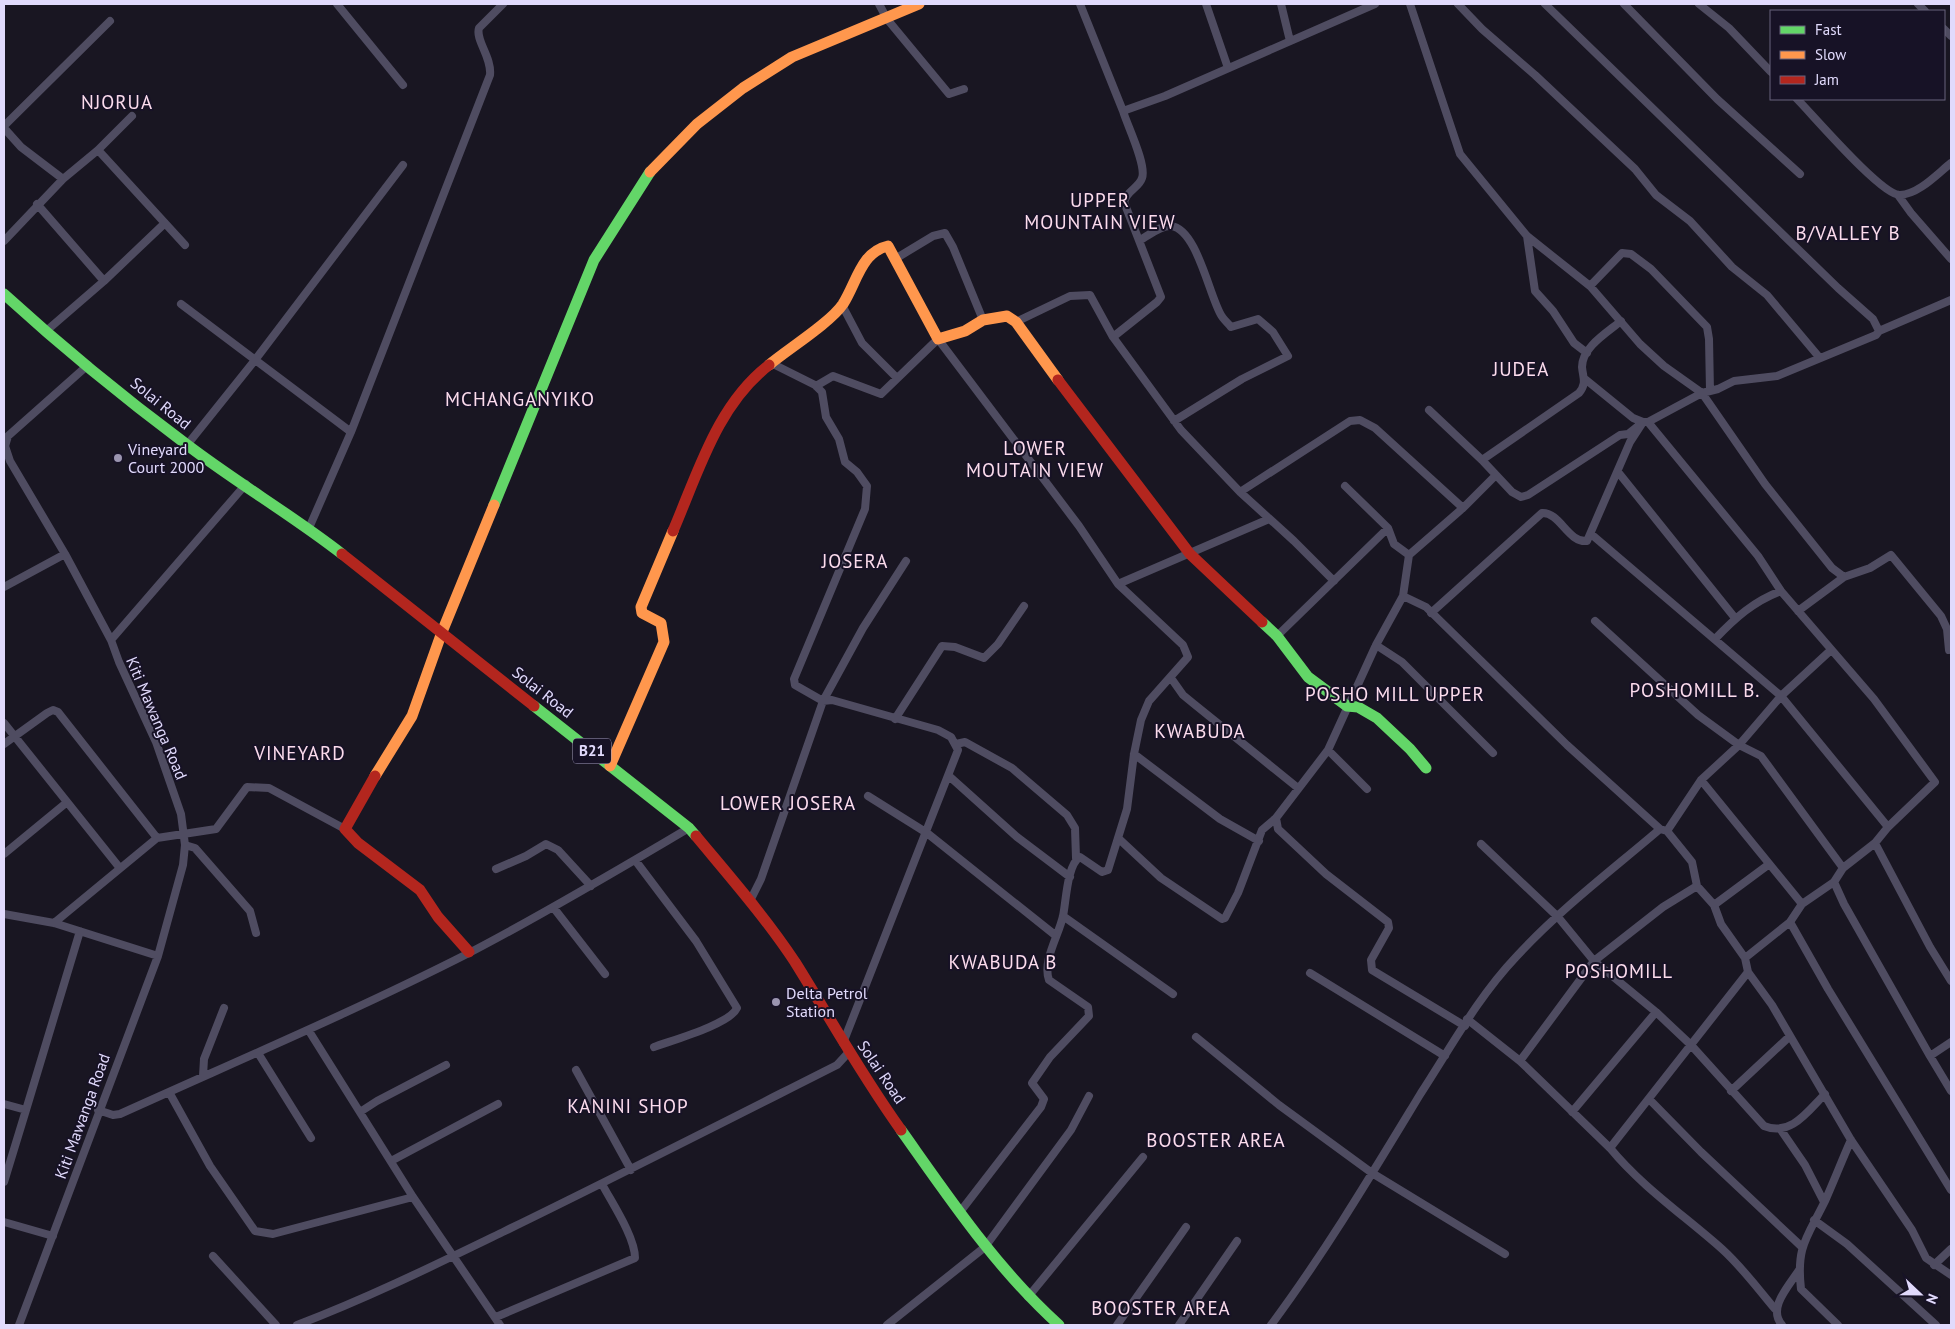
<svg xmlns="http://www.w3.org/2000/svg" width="1955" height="1329" viewBox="0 0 1955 1329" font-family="'PT Sans',sans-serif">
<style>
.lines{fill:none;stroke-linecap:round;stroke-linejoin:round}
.street{stroke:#4f4c61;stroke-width:8}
.fast{stroke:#63d668;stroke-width:11}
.slow{stroke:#ff974d;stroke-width:11}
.jam{stroke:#b3261e;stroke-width:11}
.poi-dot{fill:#9b95b0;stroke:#171226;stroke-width:2}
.labels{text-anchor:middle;stroke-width:4;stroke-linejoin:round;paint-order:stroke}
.shield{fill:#171226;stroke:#a49ebc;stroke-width:1}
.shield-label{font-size:15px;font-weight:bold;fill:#e1dafc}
.street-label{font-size:16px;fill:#e1dafc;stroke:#171226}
.poi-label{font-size:16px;fill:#e1dafc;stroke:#171226;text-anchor:start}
.quarter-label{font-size:19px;letter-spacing:1px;fill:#fcdced;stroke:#171226}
</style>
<rect width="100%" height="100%" fill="#191622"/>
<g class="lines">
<path class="street" d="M337 4 403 85
M879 4 887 19 949 94 964 89
M1080 4 1123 111
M1206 4 1228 68
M1281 4 1290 41
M1410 4 1460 154 1527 236 1590 286 1640 344 1664 366 1702 393 1765 484 1832 568 1844 577
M1458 4 1482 29 1535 75 1635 169 1656 195 1690 221 1732 267 1767 295 1819 357
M1624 4 1717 99 1800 174
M1699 4 1729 28 1771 72
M1918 4 1925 11
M1944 29 1951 36
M1797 99C1813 115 1881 195 1900 195 1919 194 1937 174 1951 163
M4 126 110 21
M4 128 21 147 63 179
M98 150 185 245
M1898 195 1911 213 1951 259
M37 204 104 281 45 332
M1527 236 1535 291 1553 311 1574 343 1587 353
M1140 240C1148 236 1161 225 1171 226 1197 229 1209 295 1221 315 1223 319 1228 323 1231 327L1258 319 1273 332 1288 356 1242 379 1174 421
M4 241 63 179 98 150 132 116
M895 259 933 236 945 233 953 247 983 320
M104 281 165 223
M1590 286 1622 253 1631 254 1651 269 1707 327 1709 339 1710 391
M181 304 351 432
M842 305 862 343 897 378
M1016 322 1070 296 1090 295 1113 337 1181 430 1240 492 1294 541 1334 581
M1879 331 1951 300
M1113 337 1157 302 1161 297 1124 202C1127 190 1139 188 1142 178 1147 165 1127 125 1123 111L1165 96 1375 4
M771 363 815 385 822 392 826 417 839 439 845 462 857 472 867 486 865 509 794 679 795 685 823 701 832 700 938 730 951 737 958 750 843 1043
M1585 379 1633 418 1643 422
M816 386 833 376 881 394 938 339 1079 526 1118 584 1183 645 1188 657 1149 701 1141 720 1134 754 1127 809 1108 870 1102 872 1080 857C1067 864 1066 903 1063 916 1059 935 1042 961 1049 980L1088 1007 1089 1016 1050 1057 1032 1083 1044 1099 1041 1107 960 1212
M1429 410 1482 460 1512 492 1521 497 1528 495 1620 435 1628 434 1638 426
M1648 422 1758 556 1781 591 1874 699 1935 782 1888 827 1875 843 1843 868 1834 882 1802 904 1790 922 1745 958
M187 445 255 360 403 165
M1482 460 1579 393C1587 383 1583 378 1582 367 1582 347 1608 332 1621 321
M1618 472 1735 618
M1345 486 1388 528 1394 544 1409 555
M1240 492 1350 421 1360 420 1375 428 1463 508
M309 528 351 432 490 75C492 57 475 40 479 28L503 4
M1591 534 1781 696 1888 827
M1118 584 1269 519
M4 587 65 554
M1403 596 1426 607 1567 745 1660 829 1667 831 1692 862 1697 886 1714 905 1721 924 1745 958 1748 972 1772 1005 1851 1140 1912 1230 1926 1258 1951 1275
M1798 611 1844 577 1870 568 1891 555 1941 616 1947 629 1949 650
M1431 613 1542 513C1560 512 1568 543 1587 541L1630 442 1643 422H1648L1702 393 1718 389 1734 381 1777 376 1876 335 1879 331 1873 319 1838 288 1545 4
M1595 621 1698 715 1739 745 1761 756 1843 868
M1277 636 1388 528
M1715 639C1735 618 1754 601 1781 591
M111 640 246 484
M1376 645 1402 662 1493 753
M1171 678 1183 695 1194 704 1298 788
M895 719 942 646 955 647 984 658 998 644 1024 606
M4 723 119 867
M4 744 47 713 53 710 58 712 157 838 54 923
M956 744 965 742 1012 768 1067 815 1075 828 1076 858
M1328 750 1367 789
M1134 754 1220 819 1259 841
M949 776 1017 837 1070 877
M1701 780 1802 904
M868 796 927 833 1055 935
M1667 831 1701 780 1739 745 1781 696 1831 650
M157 838 216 829 247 787 269 788 345 829
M1118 838 1161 878 1222 919 1225 918 1238 893 1262 830 1276 818
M1875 843 1930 947 1951 981
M1481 844 1558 917 1594 961 1656 1012 1691 1045 1764 1126C1791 1137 1808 1111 1825 1094
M185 845 195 848 250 911 256 933
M4 854 66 803
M635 860 696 941 737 1008C730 1024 673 1040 654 1047
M496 869 526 856 546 844 558 850 591 886
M1834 882 1844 904 1930 1056
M750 901 761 879 823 701 863 628 906 561
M1714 905 1768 865
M553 907 605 974
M4 914 54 923 158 956
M1063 916 1173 994
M1790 922 1828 989 1951 1190
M1748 972 1610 1148C1642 1187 1685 1216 1722 1249 1742 1267 1758 1289 1775 1309
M1310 973 1445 1056
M1467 1019 1520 1061 1610 1148
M1465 1026 1372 970 1371 960 1389 928 1388 922 1326 874 1278 829 1276 818 1328 750 1376 645 1403 596 1409 555 1463 508 1496 475
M309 1031 413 1197 500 1325
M1196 1037 1279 1105 1372 1173 1505 1254
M1951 1042 1930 1056 1951 1091
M258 1053 311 1138
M1520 1061 1594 961 1663 907 1697 886
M576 1070 631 1170
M203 1076 204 1059 224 1008
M1731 1091 1790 1036
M169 1092 210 1166 255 1231 273 1234 413 1197
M1649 1099 1701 1152 1802 1247
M4 1104 26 1110 80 931
M98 1110 113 1115 120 1114C237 1061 355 1011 469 953 544 914 616 871 689 828
M360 1112 377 1101 446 1065
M1572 1112 1656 1012
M1781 1130 1805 1165 1824 1202
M391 1161 498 1104
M4 1182 26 1110
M1814 1220 1847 1244 1936 1325
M4 1222 53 1236
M213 1256 276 1325
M1934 1265 1951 1249
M1028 1297 1143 1157
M496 1317 635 1258C635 1237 612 1203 602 1184
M19 1325 158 956 183 865 185 845 181 814 156 742 119 662 111 640 65 554 10 461 5 446 8 436 88 365
M297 1325C368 1298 437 1264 505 1231 616 1177 726 1121 837 1065L849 1052
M887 1325 985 1247 1071 1130 1089 1096
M1117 1325 1186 1227
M1179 1325 1237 1241
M1271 1325C1326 1251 1373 1172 1421 1093 1451 1047 1478 997 1516 957 1559 910 1612 870 1660 829
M1782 1325C1767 1308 1789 1286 1799 1270
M1838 1325 1801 1289C1796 1246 1807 1238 1825 1201 1834 1181 1842 1160 1851 1140"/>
<path class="fast" d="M4 294C62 347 123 397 186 444 237 483 292 515 342 554
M494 505 594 260 650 172
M1262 622 1277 636 1308 677 1347 706 1358 707 1377 718 1410 749 1426 768
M534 706 689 828 696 836
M901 1130C950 1199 996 1268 1059 1325"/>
<path class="slow" d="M650 172 697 124 743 88 792 57 919 4
M769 365C788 349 830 323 843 304 857 282 861 252 888 246L938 339 965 331 983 320 1007 316 1016 322 1058 380
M610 766 664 642 661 623 642 613 641 607 673 531
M375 776 412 716 442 632 494 505"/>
<path class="jam" d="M1058 380 1190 554 1262 622
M673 531C698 473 717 405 769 365
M342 554 534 706
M375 776 345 829 358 843 420 890 438 917 469 952
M696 836C730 877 766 918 795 962 830 1018 862 1076 901 1130"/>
</g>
<g class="poi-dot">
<circle cx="118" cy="458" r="5"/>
<circle cx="776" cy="1002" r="5"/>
</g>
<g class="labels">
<rect class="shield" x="573" y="738.5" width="38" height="25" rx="4"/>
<g class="shield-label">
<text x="592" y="756">B21</text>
</g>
<g class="street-label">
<text transform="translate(161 403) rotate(39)" y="6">Solai Road</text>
<text transform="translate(543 692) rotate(38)" y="6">Solai Road</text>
<text transform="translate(157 718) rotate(67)" y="6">Kiti Mawanga Road</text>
<text transform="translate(882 1072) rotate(56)" y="6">Solai Road</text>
<text transform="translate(82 1116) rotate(-70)" y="6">Kiti Mawanga Road</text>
</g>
<g class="poi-label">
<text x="128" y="455">Vineyard<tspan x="128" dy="18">Court 2000</tspan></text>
<text x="786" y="999">Delta Petrol<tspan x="786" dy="18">Station</tspan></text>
</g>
<g class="quarter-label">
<text x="117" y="109">NJORUA</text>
<text x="1100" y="207">UPPER<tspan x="1100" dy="22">MOUNTAIN VIEW</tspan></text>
<text x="1848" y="240">B/VALLEY B</text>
<text x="1521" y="376">JUDEA</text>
<text x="520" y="406">MCHANGANYIKO</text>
<text x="1035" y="455">LOWER<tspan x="1035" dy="22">MOUTAIN VIEW</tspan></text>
<text x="855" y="568">JOSERA</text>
<text x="1695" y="697">POSHOMILL B.</text>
<text x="1395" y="701">POSHO MILL UPPER</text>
<text x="1200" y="738">KWABUDA</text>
<text x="300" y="760">VINEYARD</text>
<text x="788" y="810">LOWER JOSERA</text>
<text x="1003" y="969">KWABUDA B</text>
<text x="1619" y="978">POSHOMILL</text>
<text x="628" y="1113">KANINI SHOP</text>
<text x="1216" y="1147">BOOSTER AREA</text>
<text x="1161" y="1315">BOOSTER AREA</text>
</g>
</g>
<rect width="1955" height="1329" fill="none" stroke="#e1dafc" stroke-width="10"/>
<rect x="1770" y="10" width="175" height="90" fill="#171226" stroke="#68627c"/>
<rect x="1780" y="26" width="25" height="8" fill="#63d668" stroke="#68627c"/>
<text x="1815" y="35" font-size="15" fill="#e1dafc">Fast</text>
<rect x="1780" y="51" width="25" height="8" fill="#ff974d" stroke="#68627c"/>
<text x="1815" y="60" font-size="15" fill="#e1dafc">Slow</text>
<rect x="1780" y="76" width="25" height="8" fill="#b3261e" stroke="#68627c"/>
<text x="1815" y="85" font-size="15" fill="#e1dafc">Jam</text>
<g transform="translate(1920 1294) rotate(112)" stroke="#171226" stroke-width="4" paint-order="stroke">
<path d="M0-4L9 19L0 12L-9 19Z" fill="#e1dafc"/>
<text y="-8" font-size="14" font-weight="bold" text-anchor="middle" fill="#e1dafc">N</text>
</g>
</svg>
